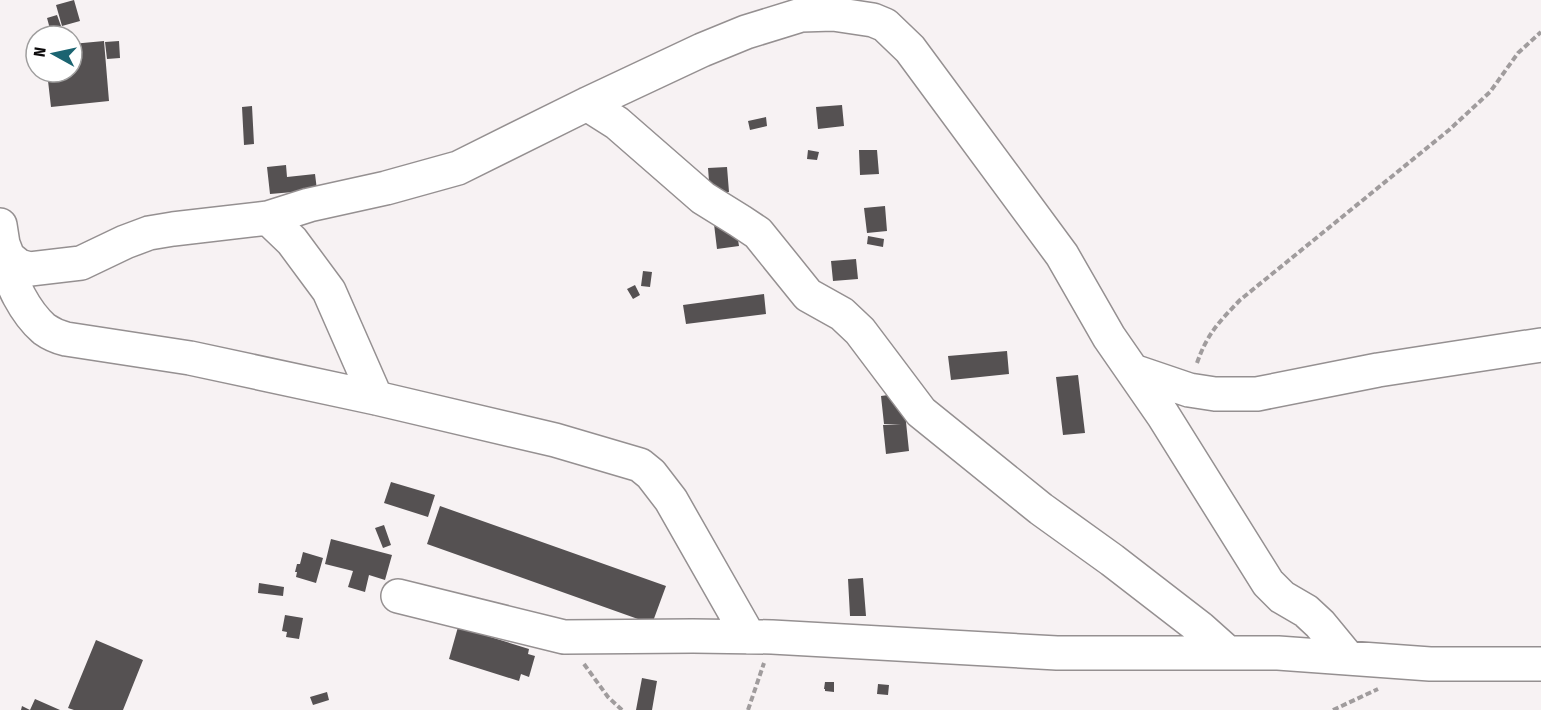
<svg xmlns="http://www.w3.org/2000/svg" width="1541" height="710" viewBox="0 0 1541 710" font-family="'Fira Sans Condensed',sans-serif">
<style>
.building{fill:#555152}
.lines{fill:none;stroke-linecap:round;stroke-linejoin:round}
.minor-casing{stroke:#959091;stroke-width:36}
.path{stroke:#a09c9d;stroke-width:4;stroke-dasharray:6 3;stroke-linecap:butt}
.minor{stroke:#fff;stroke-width:33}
</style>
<rect width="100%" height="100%" fill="#f7f2f3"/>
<path class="building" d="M74 0 80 21 62 26 56 5Z
M57 15 61 26 50 29 47 18Z
M104 41 109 101 51 107 47 72H72V44Z
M119 41 120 58 107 59 105 42Z
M842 105 844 126 818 129 816 107Z
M252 106 254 144 244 145 242 107Z
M766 117 767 126 750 130 748 121Z
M808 150 819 152 817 160 807 159Z
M859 150H877L879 174 860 175Z
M286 165 287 177 315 174 317 190 270 194 267 167Z
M727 167 729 192 710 194 708 168Z
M885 206 887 231 867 233 864 208Z
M735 221 739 246 717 249 714 224Z
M868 236 884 239 883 247 867 244Z
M856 259 858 279 833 281 831 261Z
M643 271 652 272 650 287 641 286Z
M635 285 640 295 633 299 627 289Z
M764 294 766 314 686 324 683 305Z
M1007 351 1009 374 951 380 948 356Z
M1078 375 1085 433 1063 435 1056 377Z
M903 393 909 451 886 454 883 425 901 424H884L881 396Z
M391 482 435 495 428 517 384 503Z
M440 506 666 586 652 624 427 544Z
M384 525 391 545 383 548 375 528Z
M331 539 392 555 385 580 369 575 365 592 348 587 353 571 325 564Z
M303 552 323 558 316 583 296 577 297 572H295L297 564H300Z
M863 578 866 616H850L848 579Z
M259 583 284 587 283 596 258 593Z
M285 615 303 618 299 639 286 637 287 632 282 631Z
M458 627 529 649 528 654 535 656 529 677 521 674 519 681 449 659Z
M96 640 143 660 123 710H74L68 708Z
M642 678 657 681 652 710H636Z
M825 682H834V692L825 691V689H824Z
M878 684 889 685 888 695 877 694Z
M327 692 329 700 313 705 310 697Z
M35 699 60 710H21L22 706 30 710Z"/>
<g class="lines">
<defs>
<path id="minor" d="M587 104 617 123 703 198 740 221 758 233 808 295 842 314 860 331 921 412 1041 509 1112 560 1200 628 1228 653
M268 218 292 241 329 291 376 398
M0 225 3 244 8 257 19 266 30 269 81 263 125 242 149 233 173 229 268 218 309 205 386 188 458 168 587 104 702 50 746 32 801 15 833 14 873 20 885 25 910 49 1062 255 1109 337 1163 415 1268 583 1282 597 1306 611 1320 624 1348 658
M8 257C7 281 27 314 44 329 51 334 58 337 66 339L190 358 376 398 555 440 640 465 651 474 671 500 749 637
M1133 371 1189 390 1215 394H1257L1378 370 1541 345
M398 596 564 637 693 636 772 637 1057 653H1278L1430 664H1541"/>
</defs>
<use href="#minor" class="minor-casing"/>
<path class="path" d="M1197 363C1207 334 1219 322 1240 300L1449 130 1490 92 1518 53 1541 32
M584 664 608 697 622 710
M748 710 764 663
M1333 710 1378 689"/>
<use href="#minor" class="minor"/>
</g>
<g transform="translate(54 54) rotate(278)"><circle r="28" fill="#ffffff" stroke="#9f9e9e" stroke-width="1.5"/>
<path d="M0-4.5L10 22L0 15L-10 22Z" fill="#1b6471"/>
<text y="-9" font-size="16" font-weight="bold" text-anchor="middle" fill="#0e0c0d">N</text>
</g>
</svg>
